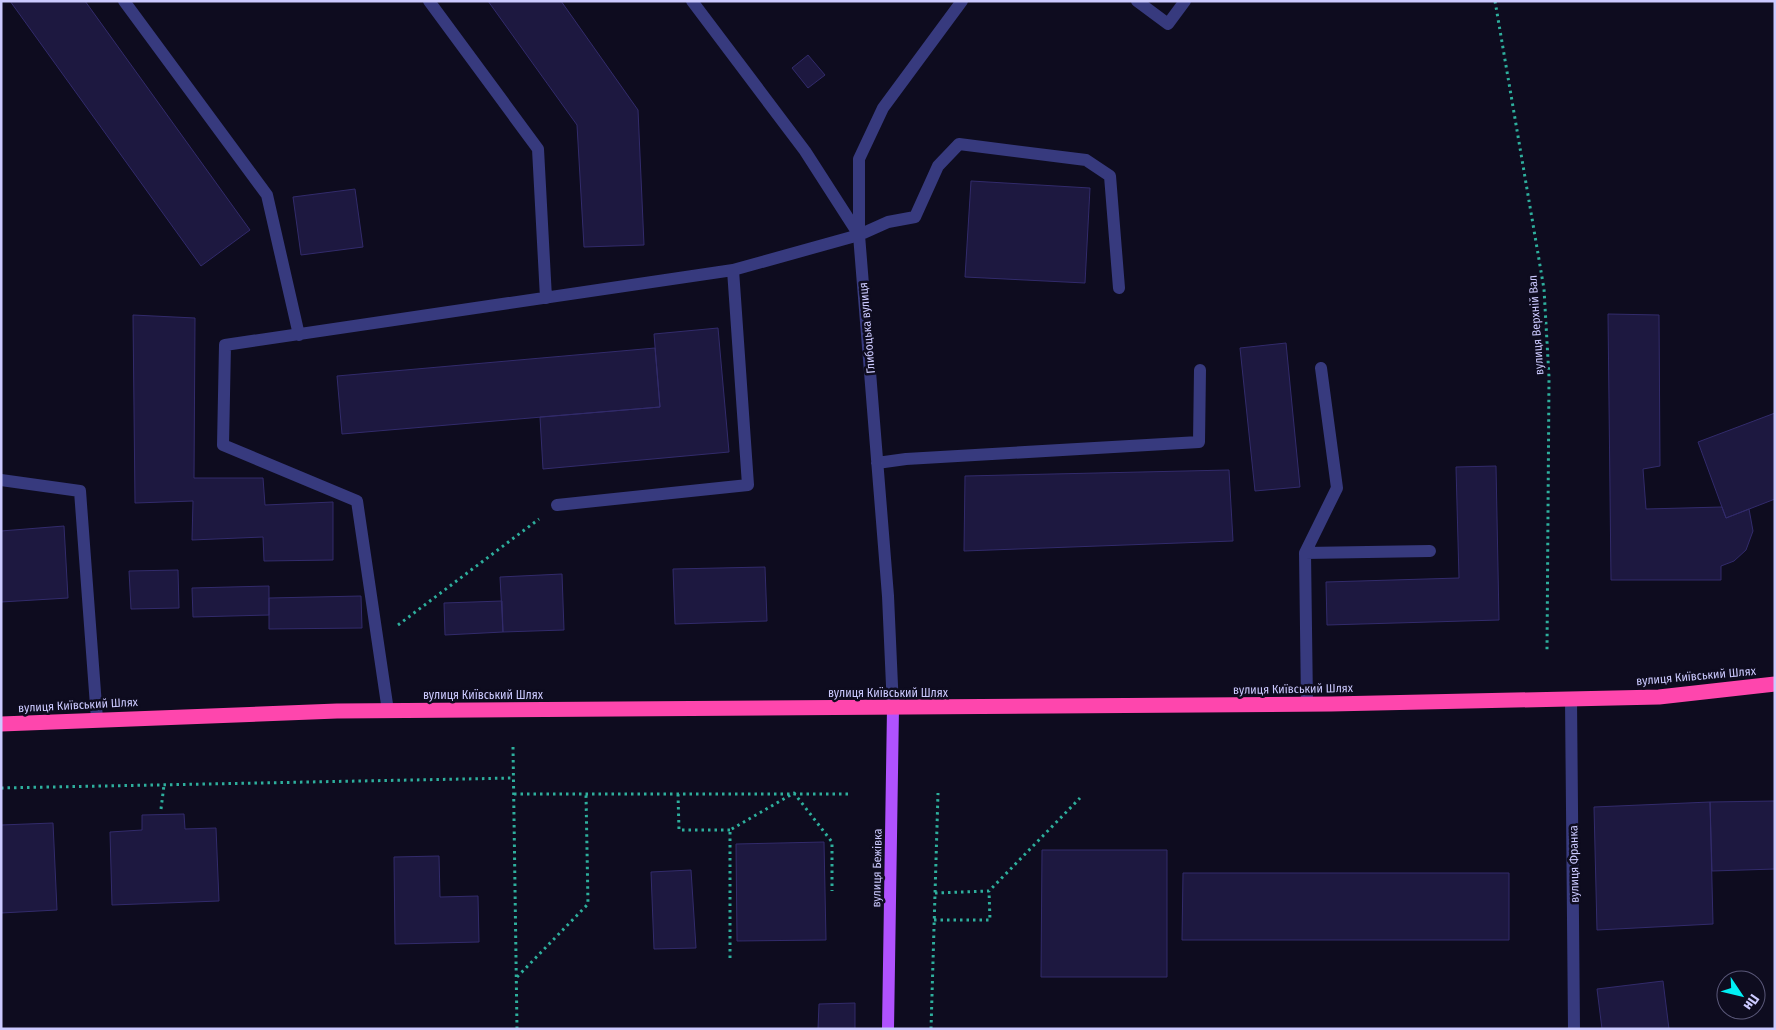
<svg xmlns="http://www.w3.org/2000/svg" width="1776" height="1030" viewBox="0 0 1776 1030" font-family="'Fira Sans Condensed',sans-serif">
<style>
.building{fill:#1d1840;stroke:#322b6b}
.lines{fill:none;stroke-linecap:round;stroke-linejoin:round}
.path{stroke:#2eaf9d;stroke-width:3;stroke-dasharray:2.5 4;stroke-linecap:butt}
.minor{stroke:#373a7e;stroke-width:12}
.major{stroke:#b052fe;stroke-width:12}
.highway{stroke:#fe46ad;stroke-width:15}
.labels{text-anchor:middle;stroke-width:5;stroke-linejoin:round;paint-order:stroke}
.street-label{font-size:12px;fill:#cccaff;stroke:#0e0c1f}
</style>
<rect width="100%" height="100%" fill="#0e0c1f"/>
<path class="building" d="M10 1H85L250 230 201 266Z
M488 1H561L638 110 644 245 584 247 577 125Z
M808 55 825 75 808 88 792 68Z
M971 181 1090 188 1085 283 965 277Z
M355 189 363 247 301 255 293 197Z
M1608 314 1659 315 1660 466 1643 469 1646 509 1722 507 1726 518 1749 509 1753 531 1746 550 1734 561 1721 566V580H1611Z
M133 315 195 318 194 478H263L265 505 333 502V560L264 561 263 537 192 540 193 501 135 503Z
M718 328 729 452 543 469 540 417 660 407 654 334Z
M1286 343 1300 487 1255 491 1240 348Z
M655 348 660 407 342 434 337 376Z
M1775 413V499L1726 518 1698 442Z
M1496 466 1499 620 1327 625 1326 582 1459 578 1456 467Z
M1229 470 1233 541 964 551 965 476Z
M64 526 68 598 1 602V531Z
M765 567 767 621 675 624 673 569Z
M178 570 179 608 131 609 129 571Z
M562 574 564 630 503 632 500 577Z
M269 586V615L193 617 192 588Z
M361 596 362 628 269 629V598Z
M502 601 503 632 445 635 444 603Z
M1775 801V869L1712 871 1710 802Z
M1710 802 1713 924 1597 930 1594 807Z
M184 814 185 829 216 828 219 901 112 905 110 832 142 830V815Z
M53 823 57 910 1 913V825Z
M824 842 826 940 737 941 736 844Z
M1042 850H1167V977H1041Z
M439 856 440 897 478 896 479 942 395 944 394 857Z
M691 870 696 948 654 949 651 872Z
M1183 873H1509V940H1182Z
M1663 981 1669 1029H1602L1597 989Z
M855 1003V1029H818L819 1004Z"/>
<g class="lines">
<path class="path" d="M1495 1 1544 289 1549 377 1547 651
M398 625 539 519
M513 747 517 1029
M1 788 514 778
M514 794H852
M678 794 679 830H730
M161 809 164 785
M935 893 989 891 1080 798
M934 920H990L989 891
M730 958V830L794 793 832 842V891
M517 977 588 904 586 794
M931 1029 938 793"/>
<path class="minor" d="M124 1 267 195 299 335
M429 1 538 149 546 298
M692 1 805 151 859 235 888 596 893 708
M1137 1 1168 24 1185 1
M859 235V159L883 108 962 1
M877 463 906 459 1199 442 1200 370
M1 480 80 491 97 719
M557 505 748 485 733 270 859 235 888 222 915 217 938 166 959 144 1086 160 1110 176 1119 288
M1305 553 1430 551
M1571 699 1574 1029
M1307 704 1305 553 1337 488 1321 368
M388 711 357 501 223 445 225 345 733 270"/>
<path class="major" d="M888 1029 893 708"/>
<path class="highway" d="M1 724 337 711 1331 704 1659 697 1775 684"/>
</g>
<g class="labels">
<g class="street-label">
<text transform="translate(1536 325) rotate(-94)" y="4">вулиця Верхній Вал</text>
<text transform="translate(867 328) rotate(-95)" y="4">Глибоцька вулиця</text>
<text transform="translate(1696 676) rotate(-5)" y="4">вулиця Київський Шлях</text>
<text transform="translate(1293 689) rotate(-1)" y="4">вулиця Київський Шлях</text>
<text x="888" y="697">вулиця Київський Шлях</text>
<text x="483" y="699">вулиця Київський Шлях</text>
<text transform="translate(78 705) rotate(-3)" y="4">вулиця Київський Шлях</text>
<text transform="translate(1574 864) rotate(-91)" y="4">вулиця Франка</text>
<text transform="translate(877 868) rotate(-89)" y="4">вулиця Бежівка</text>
</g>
</g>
<rect width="1776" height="1030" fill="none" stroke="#cccaff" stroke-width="5"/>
<g transform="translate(1741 995) rotate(125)"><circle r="24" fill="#0e0c1f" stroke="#5a5879"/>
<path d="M0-4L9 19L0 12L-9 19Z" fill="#01eff4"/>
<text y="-8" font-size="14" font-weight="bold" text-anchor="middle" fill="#cccaff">Пн</text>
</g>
</svg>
